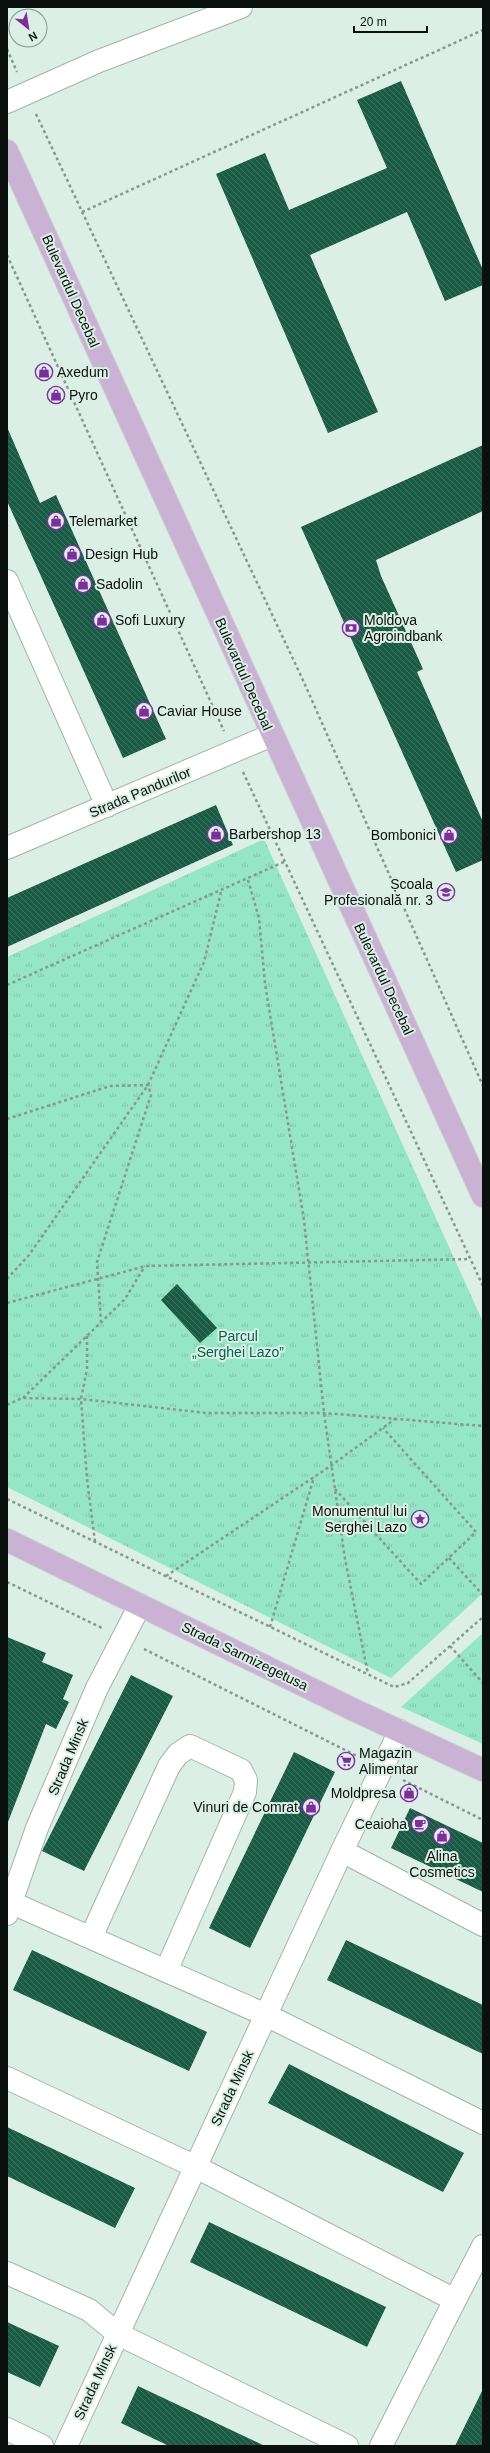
<svg xmlns="http://www.w3.org/2000/svg" width="490" height="2453" viewBox="0 0 490 2453" font-family="Arial,sans-serif">
<style>
.park{fill:url(#park-tufts)}
.building{fill:url(#building-back-hatch)}
.lines{fill:none;stroke-linecap:round;stroke-linejoin:round}
.minor-casing{stroke:#a0b4ab;stroke-width:24}
.major-casing{stroke:#cecfcf;stroke-width:24}
.path{stroke:#889790;stroke-width:2.5;stroke-dasharray:3 3;stroke-linecap:butt}
.minor{stroke:#fff;stroke-width:22}
.major{stroke:#cab2d4;stroke-width:22}
.labels{text-anchor:middle;stroke-width:4;stroke-linejoin:round;paint-order:stroke}
.street-label{font-size:14px;fill:#09100d;stroke:#dbefe6}
.poi-label{font-size:14px;fill:#09100d;stroke:#dbefe6;text-anchor:start}
.park-label{font-size:14px;fill:#00674c;stroke:#dbefe6}
</style>
<defs>
<pattern id="park-tufts" width="24" height="20" patternUnits="userSpaceOnUse"><rect width="24" height="20" fill="#95e6c6"/><path d="M3 7l-1-3M5 7V3M7 7l1-3M15 17l-1-3M17 17v-4M19 17l1-3" fill="none" stroke="#7fc4a9"/></pattern>
<pattern id="building-back-hatch" width="6" height="6" patternUnits="userSpaceOnUse"><rect width="6" height="6" fill="#195b45"/><path d="M-1 5l2 2M0 0l6 6M5-1l2 2" fill="none" stroke="#407261"/></pattern>
</defs>
<rect width="100%" height="100%" fill="#dbefe6"/>
<path class="park" d="M264 839 483 1322V1593L391 1678 7 1487V957Z
M483 1633V1744L401 1707Z"/>
<path class="building" d="M401 81 483 270V285L445 301 407 212 310 255 378 412 328 433 216 174 265 153 289 210 387 168 357 100Z
M7 427 40 503 56 495 166 739 123 758 7 501Z
M483 445V511L376 560 381 576 423 669 417 672 483 822V860L456 872 301 527Z
M216 805 233 845 7 947V898Z
M177 1284 217 1328 200 1343 161 1300Z
M7 1637 46 1653 42 1662 73 1675 63 1699 69 1702 56 1729 46 1724 8 1822Z
M131 1675 173 1696 84 1871 42 1851Z
M294 1752 335 1772 250 1948 209 1928Z
M410 1808 483 1843V1892L391 1848Z
M346 1940 483 2005V2054L327 1980Z
M32 1950 207 2032 189 2071 13 1990Z
M289 2064 464 2153 443 2192 268 2103Z
M7 2127 135 2188 115 2228 7 2176Z
M209 2222 386 2307 367 2347 190 2262Z
M7 2322 59 2346 40 2387 7 2372Z
M138 2386 265 2446H169L121 2423Z
M483 2389V2446H455Z"/>
<g class="lines">
<defs>
<path id="minor" d="M7 102 99 61 241 7
M7 581 107 806
M7 848 272 735
M342 1851 483 1925
M12 1903 266 2015 483 2123
M7 1914 37 1828 97 1688 140 1605
M91 1937 169 1766 178 1754 190 1746 241 1770 246 1780 245 1792 166 1971
M7 2078 196 2167 455 2300 381 2446
M7 2273 89 2310 118 2334 347 2446
M455 2300 483 2246
M7 2429 42 2446
M66 2446 342 1851 400 1731"/>
<path id="major" d="M7 151 483 1196
M7 1540 352 1709 483 1770"/>
</defs>
<use href="#minor" class="minor-casing"/>
<use href="#major" class="major-casing"/>
<path class="path" d="M7 49 17 72
M36 114 302 678 483 1086
M82 212 483 30
M7 255 224 731
M243 772 483 1286
M248 880 259 918 265 984 304 1220 324 1413 345 1559 368 1674
M7 985 286 861
M7 1119 110 1086 148 1085 151 1095 97 1262 101 1322
M7 1279 29 1255 148 1085 204 962 221 892
M7 1303 146 1266 470 1259
M87 1336V1369L81 1399 87 1479 95 1542
M23 1398 125 1299 145 1266
M7 1405 22 1398 81 1399 206 1413H324L483 1426
M335 1489 421 1584 476 1532 383 1428
M7 1499 394 1687 408 1683 483 1617
M449 1558 483 1595
M166 1576 332 1465 395 1419
M7 1582 102 1628
M270 1627 314 1477
M450 1646 483 1683
M144 1649 361 1758
M403 1780 483 1820"/>
<use href="#minor" class="minor"/>
<use href="#major" class="major"/>
</g>
<defs>
<symbol id="shop-ring" viewBox="-11 -11 22 22"><circle r="9.5" fill="#dbefe6" stroke="#7e2d9c" stroke-width="1.5"/><path d="M-5-2.5h2.3a2.7 3.5 0 0 1 5.4 0H5L5.5 6h-11ZM-1.5-2.5h3a1.5 2.3 0 0 0-3 0Z" fill="#7e2d9c"/></symbol>
<symbol id="bank-ring" viewBox="-11 -11 22 22"><circle r="9.5" fill="#dbefe6" stroke="#7e2d9c" stroke-width="1.5"/><path d="M-6-4H6V4H-6ZM0-2.3a2.3 2.3 0 1 0 0 4.6a2.3 2.3 0 1 0 0-4.6Z" fill="#7e2d9c"/></symbol>
<symbol id="school-ring" viewBox="-11 -11 22 22"><circle r="9.5" fill="#dbefe6" stroke="#7e2d9c" stroke-width="1.5"/><path d="M0-5L7-2L0 1L-7-2ZM-4 1L0 2.5L4 1V4Q0 6-4 4Z" fill="#7e2d9c"/></symbol>
<symbol id="sight-ring" viewBox="-11 -11 22 22"><circle r="9.5" fill="#dbefe6" stroke="#7e2d9c" stroke-width="1.5"/><path d="M0-6L1.8-2.2L6-1.7L2.9 1.2L3.7 5.4L0 3.3L-3.7 5.4L-2.9 1.2L-6-1.7L-1.8-2.2Z" fill="#7e2d9c"/></symbol>
<symbol id="supermarket-ring" viewBox="-11 -11 22 22"><circle r="9.5" fill="#dbefe6" stroke="#7e2d9c" stroke-width="1.5"/><path d="M-6-5.5h2.5l.6 2H6L4.5 2H-2.5L-4.4-4H-6ZM-1.5 3.2a1.3 1.3 0 1 0 .1 0ZM3 3.2a1.3 1.3 0 1 0 .1 0Z" fill="#7e2d9c"/></symbol>
<symbol id="cafe-ring" viewBox="-11 -11 22 22"><circle r="9.5" fill="#dbefe6" stroke="#7e2d9c" stroke-width="1.5"/><path d="M-5.5-4.5H6V0H3Q3 3.5 0 3.5H-2.5Q-5.5 3.5-5.5 0ZM3-3.2v2h1.7v-2ZM-6 4.5H4V6H-6Z" fill="#7e2d9c"/></symbol>
</defs>
<g fill-rule="evenodd">
<use href="#shop-ring" x="34" y="362" width="20" height="20"/>
<use href="#shop-ring" x="46" y="385" width="20" height="20"/>
<use href="#shop-ring" x="46" y="511" width="20" height="20"/>
<use href="#shop-ring" x="62" y="544" width="20" height="20"/>
<use href="#shop-ring" x="73" y="574" width="20" height="20"/>
<use href="#shop-ring" x="92" y="610" width="20" height="20"/>
<use href="#bank-ring" x="341" y="618" width="20" height="20"/>
<use href="#shop-ring" x="134" y="701" width="20" height="20"/>
<use href="#shop-ring" x="206" y="824" width="20" height="20"/>
<use href="#shop-ring" x="439" y="825" width="20" height="20"/>
<use href="#school-ring" x="436" y="882" width="20" height="20"/>
<use href="#sight-ring" x="410" y="1509" width="20" height="20"/>
<use href="#supermarket-ring" x="336" y="1751" width="20" height="20"/>
<use href="#shop-ring" x="399" y="1783" width="20" height="20"/>
<use href="#shop-ring" x="301" y="1797" width="20" height="20"/>
<use href="#cafe-ring" x="410" y="1814" width="20" height="20"/>
<use href="#shop-ring" x="432" y="1826" width="20" height="20"/>
</g>
<g class="labels">
<g class="street-label">
<text transform="translate(71 291) rotate(66)" y="5">Bulevardul Decebal</text>
<text transform="translate(244 674) rotate(66)" y="5">Bulevardul Decebal</text>
<text transform="translate(140 792) rotate(-23)" y="5">Strada Pandurilor</text>
<text transform="translate(384 979) rotate(65)" y="5">Bulevardul Decebal</text>
<text transform="translate(245 1656) rotate(26)" y="5">Strada Sarmizegetusa</text>
<text transform="translate(68 1757) rotate(-67)" y="5">Strada Minsk</text>
<text transform="translate(232 2088) rotate(-65)" y="5">Strada Minsk</text>
<text transform="translate(95 2382) rotate(-65)" y="5">Strada Minsk</text>
</g>
<g class="poi-label">
<text x="57" y="377">Axedum</text>
<text x="69" y="400">Pyro</text>
<text x="69" y="526">Telemarket</text>
<text x="85" y="559">Design Hub</text>
<text x="96" y="589">Sadolin</text>
<text x="115" y="625">Sofi Luxury</text>
<text x="364" y="625">Moldova<tspan x="364" dy="16">Agroindbank</tspan></text>
<text x="157" y="716">Caviar House</text>
<text x="229" y="839">Barbershop 13</text>
<text x="436" y="840" text-anchor="end">Bombonici</text>
<text x="433" y="889" text-anchor="end">Școala<tspan x="433" dy="16">Profesională nr. 3</tspan></text>
<text x="407" y="1516" text-anchor="end">Monumentul lui<tspan x="407" dy="16">Serghei Lazo</tspan></text>
<text x="359" y="1758">Magazin<tspan x="359" dy="16">Alimentar</tspan></text>
<text x="396" y="1798" text-anchor="end">Moldpresa</text>
<text x="298" y="1812" text-anchor="end">Vinuri de Comrat</text>
<text x="407" y="1829" text-anchor="end">Ceaioha</text>
<text x="442" y="1861" text-anchor="middle">Alina<tspan x="442" dy="16">Cosmetics</tspan></text>
</g>
<g class="park-label">
<text x="238" y="1341">Parcul<tspan x="238" dy="16">„Serghei Lazo”</tspan></text>
</g>
</g>
<rect width="490" height="2453" fill="none" stroke="#09100d" stroke-width="16"/>
<g transform="translate(28 28) rotate(150)"><circle r="19" fill="#dbefe6" stroke="#87968f"/>
<path d="M0-3L7 15L0 10L-7 15Z" fill="#7e2d9c"/>
<text y="-6" font-size="11" font-weight="bold" text-anchor="middle" fill="#09100d">N</text>
</g>
<path d="M354 26v6h73v-6" fill="none" stroke="#09100d" stroke-width="2"/>
<text x="360" y="26" font-size="12" fill="#09100d" stroke="#dbefe6" stroke-width="3" paint-order="stroke">20 m</text>
</svg>
